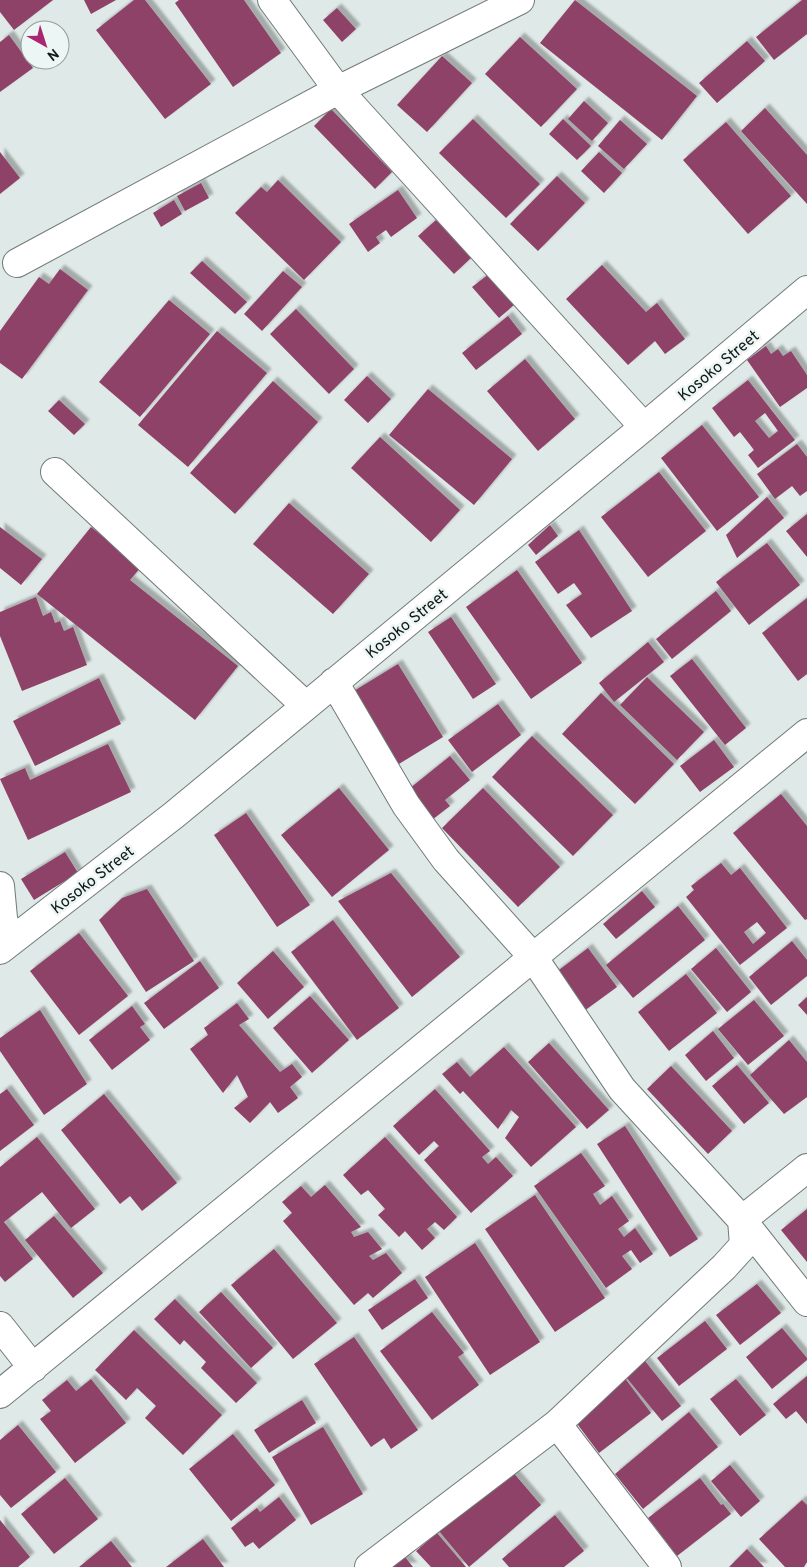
<svg xmlns="http://www.w3.org/2000/svg" width="807" height="1567" viewBox="0 0 807 1567" font-family="Overpass,sans-serif">
<style>
.building{fill:#8e4268;fill-rule:evenodd;filter:url(#shadow)}
.lines{fill:none;stroke-linecap:round;stroke-linejoin:round}
.minor-casing{stroke:#717a78;stroke-width:30}
.minor{stroke:#fff;stroke-width:28}
.labels{text-anchor:middle;stroke-width:5;stroke-linejoin:round;paint-order:stroke}
.street-label{font-size:16px;fill:#141817;stroke:#ecf6f4}
</style>
<defs>
<filter id="shadow"><feDropShadow dx="4.5" dy="-4.5" stdDeviation="1" flood-color="#0004"/></filter>
</defs>
<rect width="100%" height="100%" fill="#dfe9e7"/>
<path class="building" d="M0 0H53L14 30 0 12Z
M84 0H116L91 14Z
M134 0H145L211 84 165 119 96 30Z
M179 0H244L281 53 233 87 175 3Z
M575 0 697 96 662 140 540 43Z
M802 0H807V34L774 60 756 37Z
M337 8 356 29 342 42 323 20Z
M9 35 33 68 0 92V42Z
M520 37 577 89 541 127 485 74Z
M747 41 765 61 717 103 699 83Z
M442 56 472 83 427 132 397 105Z
M584 101 608 123 592 141 568 119Z
M765 108 807 155V204L741 131Z
M331 109 392 172 375 189 314 126Z
M473 119 540 184 506 218 439 153Z
M563 119 591 146 577 160 549 134Z
M620 120 647 144 624 169 598 146Z
M726 122 791 196 748 234 683 160Z
M0 152 20 178 0 194Z
M599 152 622 173 604 193 581 171Z
M557 176 585 203 538 251 510 224Z
M278 180 341 242 304 280 235 213 261 187 267 192Z
M201 183 209 198 185 211 177 196Z
M398 190 417 218 391 237 386 230 376 237 380 243 368 252 349 224Z
M174 200 182 214 161 227 153 213Z
M436 220 471 258 454 274 418 236Z
M202 261 247 302 235 314 190 273Z
M602 265 646 312 657 303 685 339 665 354 655 341 628 365 566 299Z
M60 269 88 290 22 379 0 363V331L39 277 49 284Z
M283 271 302 287 262 331 244 314Z
M489 274 515 304 499 318 472 287Z
M169 300 210 334 140 417 99 382Z
M296 309 354 369 329 394 270 334Z
M508 316 522 334 476 370 462 353Z
M217 331 267 373 188 467 138 425Z
M766 346 771 354 778 349 783 356 791 351 807 375V388L780 407 747 360Z
M525 359 575 419 538 451 487 391Z
M367 376 391 399 368 423 344 400Z
M748 380 795 440 758 468 748 455 754 450 740 432 734 437 712 408ZM765 413 778 431 769 438 755 421Z
M273 381 318 422 235 514 190 473Z
M428 389 512 459 474 505 389 435Z
M59 400 85 424 74 435 48 411Z
M702 425 759 497 717 531 661 458Z
M380 437 460 510 431 542 351 468Z
M797 444 807 457V491L800 496 792 486 775 499 757 474Z
M659 472 706 531 648 577 601 517Z
M767 497 784 518 737 558 726 535Z
M289 503 369 574 333 614 253 544Z
M807 514V557L786 531Z
M550 525 558 536 536 555 528 545Z
M0 527 42 559 21 585 0 568Z
M91 527 141 567 130 580 238 666 195 720 37 594Z
M579 530 632 611 591 638 566 605 582 594 574 583 558 594 535 562Z
M767 543 800 585 749 625 716 582Z
M517 570 582 663 531 699 466 607Z
M716 591 731 611 672 659 656 639Z
M36 597 43 616 51 612 55 623 60 621 64 631 73 627 87 665 22 691 0 636V612Z
M807 598V674L798 681 762 633Z
M451 617 496 684 473 699 428 632Z
M648 642 664 662 614 702 599 683Z
M692 659 746 728 725 745 670 676Z
M398 664 443 737 394 767 349 694Z
M647 677 704 732 677 760 620 705Z
M99 678 121 724 35 766 13 721Z
M601 693 674 764 635 804 562 734Z
M498 704 521 735 472 772 448 740Z
M532 736 613 815 573 856 492 777Z
M714 740 734 767 700 792 680 766Z
M108 744 131 792 28 840 0 779 25 768 30 780Z
M450 756 470 780 445 800 450 806 428 823 404 793Z
M339 788 389 850 332 897 281 835Z
M483 788 560 867 518 907 442 828Z
M781 794 807 826V919L805 920 733 833Z
M246 813 310 905 277 927 214 835Z
M65 852 78 873 34 900 21 879Z
M721 863 731 875 740 868 787 928 740 965 686 897 694 890 691 886ZM757 922 766 933 753 944 744 932Z
M391 873 460 957 412 997 338 901Z
M147 889 194 961 146 992 99 920 122 898Z
M642 891 655 907 616 939 603 924Z
M678 906 705 940 633 998 606 965Z
M333 920 399 1008 357 1040 291 952Z
M79 933 128 996 79 1035 30 971Z
M792 941 807 960V976L771 1005 749 977Z
M588 948 617 987 580 1014 551 976Z
M716 948 751 992 727 1012 691 969Z
M273 951 304 987 268 1019 237 983Z
M200 961 219 988 164 1029 144 1003Z
M686 974 717 1013 669 1051 638 1012Z
M310 996 349 1040 312 1073 273 1028Z
M807 997V1015L798 1005Z
M754 1000 784 1036 748 1065 718 1029Z
M237 1003 249 1019 239 1025 280 1072 292 1064 302 1077 290 1087 298 1098 278 1113 270 1102 250 1123 234 1108 248 1097 237 1075 223 1093 190 1049 208 1035 204 1028Z
M132 1006 145 1024 140 1027 150 1040 112 1070 89 1040Z
M40 1010 87 1084 44 1115 0 1051V1038Z
M713 1031 734 1058 706 1081 685 1055Z
M789 1040 807 1062V1097L784 1114 750 1075Z
M549 1043 609 1110 587 1129 528 1062Z
M504 1047 576 1127 531 1167 505 1138 519 1117 511 1110 498 1129 463 1091 460 1094 442 1074 457 1062 470 1077Z
M737 1065 769 1103 744 1124 712 1086Z
M671 1066 732 1131 708 1154 647 1089Z
M7 1089 34 1125 0 1151V1094Z
M435 1089 490 1151 482 1157 488 1164 496 1157 513 1176 471 1213 424 1160 439 1146 434 1141 419 1155 393 1126Z
M104 1094 177 1183 142 1211 130 1196 120 1204 61 1130Z
M625 1126 698 1239 670 1257 597 1144Z
M37 1137 95 1209 71 1228 42 1192 4 1222 33 1259 5 1282 0 1276V1167Z
M385 1137 457 1217 444 1230 435 1222 427 1229 435 1238 422 1250 405 1231 399 1237 378 1215 385 1209 368 1190 361 1195 343 1175Z
M581 1153 605 1186 593 1194 600 1205 612 1196 629 1221 618 1229 624 1237 635 1228 653 1254 640 1263 631 1250 622 1256 632 1269 606 1288 534 1186Z
M325 1185 361 1227 351 1232 354 1237 368 1232 382 1249 369 1256 373 1260 386 1253 402 1273 373 1298 368 1293 354 1305 283 1221 292 1213 282 1202 301 1186 311 1197Z
M535 1195 605 1298 555 1332 485 1229Z
M807 1209V1262L781 1230Z
M54 1216 103 1273 73 1298 25 1240Z
M475 1243 540 1342 490 1375 425 1277Z
M274 1249 337 1323 293 1359 231 1285Z
M415 1279 428 1298 382 1330 368 1310Z
M757 1284 781 1313 740 1345 716 1315Z
M221 1292 273 1348 251 1368 199 1312Z
M175 1299 257 1383 236 1403 201 1368 206 1362 184 1340 180 1345 154 1319Z
M432 1312 464 1353 458 1357 479 1385 432 1420 380 1351Z
M705 1321 727 1349 679 1386 657 1358Z
M782 1328 807 1358V1360L772 1389 746 1357Z
M134 1330 222 1415 183 1455 145 1418 156 1406 137 1388 126 1400 95 1370Z
M354 1337 418 1430 391 1449 384 1438 371 1447 314 1364Z
M645 1361 681 1406 662 1421 626 1377Z
M807 1376V1424L796 1411 786 1419 773 1404Z
M624 1377 651 1413 599 1453 572 1417Z
M91 1379 126 1423 75 1463 40 1419 51 1411 42 1400 67 1380 76 1391Z
M736 1379 766 1415 740 1436 710 1399Z
M302 1400 316 1423 269 1453 254 1430Z
M689 1412 718 1447 643 1509 615 1474Z
M18 1425 56 1472 11 1508 0 1495V1440Z
M323 1427 363 1494 311 1525 272 1457Z
M233 1434 275 1485 231 1521 189 1469Z
M730 1465 760 1501 741 1517 711 1481Z
M511 1470 541 1505 469 1567 439 1531Z
M65 1478 98 1519 54 1554 21 1514Z
M700 1478 721 1505 723 1504 731 1514 677 1556 648 1518Z
M279 1497 296 1520 259 1549 253 1542 245 1547 231 1528 257 1508 260 1512Z
M802 1500 807 1505V1562L804 1567H785L759 1539Z
M555 1515 584 1551 564 1567H509L502 1559Z
M0 1520 30 1557 18 1567H0Z
M437 1533 466 1567H431L416 1551Z
M203 1539 224 1567H166Z
M111 1541 132 1567H79Z
M747 1549 764 1567H729Z
M405 1557 413 1567H392Z"/>
<g class="lines">
<defs>
<path id="minor" d="M272 0 338 90 644 427
M17 263 338 90 520 0
M55 472 306 706
M334 682 406 805 446 860 533 957 622 1089 742 1220 807 1302
M0 886 3 918 9 943
M0 950 174 815 644 427 807 290
M0 1326 33 1368
M0 1394 807 733
M557 1424 667 1567
M369 1567 557 1424 724 1267 744 1245 742 1220 807 1168"/>
</defs>
<use href="#minor" class="minor-casing"/>
<use href="#minor" class="minor"/>
</g>
<g class="labels">
<g class="street-label">
<text transform="translate(718 365) rotate(-40)" y="6">Kosoko Street</text>
<text transform="translate(406 623) rotate(-39)" y="6">Kosoko Street</text>
<text transform="translate(92 879) rotate(-38)" y="6">Kosoko Street</text>
</g>
</g>
<g transform="translate(45 45) rotate(141)"><circle r="24" fill="#ecf6f4" stroke="#969d9c"/>
<path d="M0-4L9 19L0 12L-9 19Z" fill="#a92671"/>
<text y="-8" font-size="14" font-weight="bold" text-anchor="middle" fill="#141817">N</text>
</g>
</svg>
